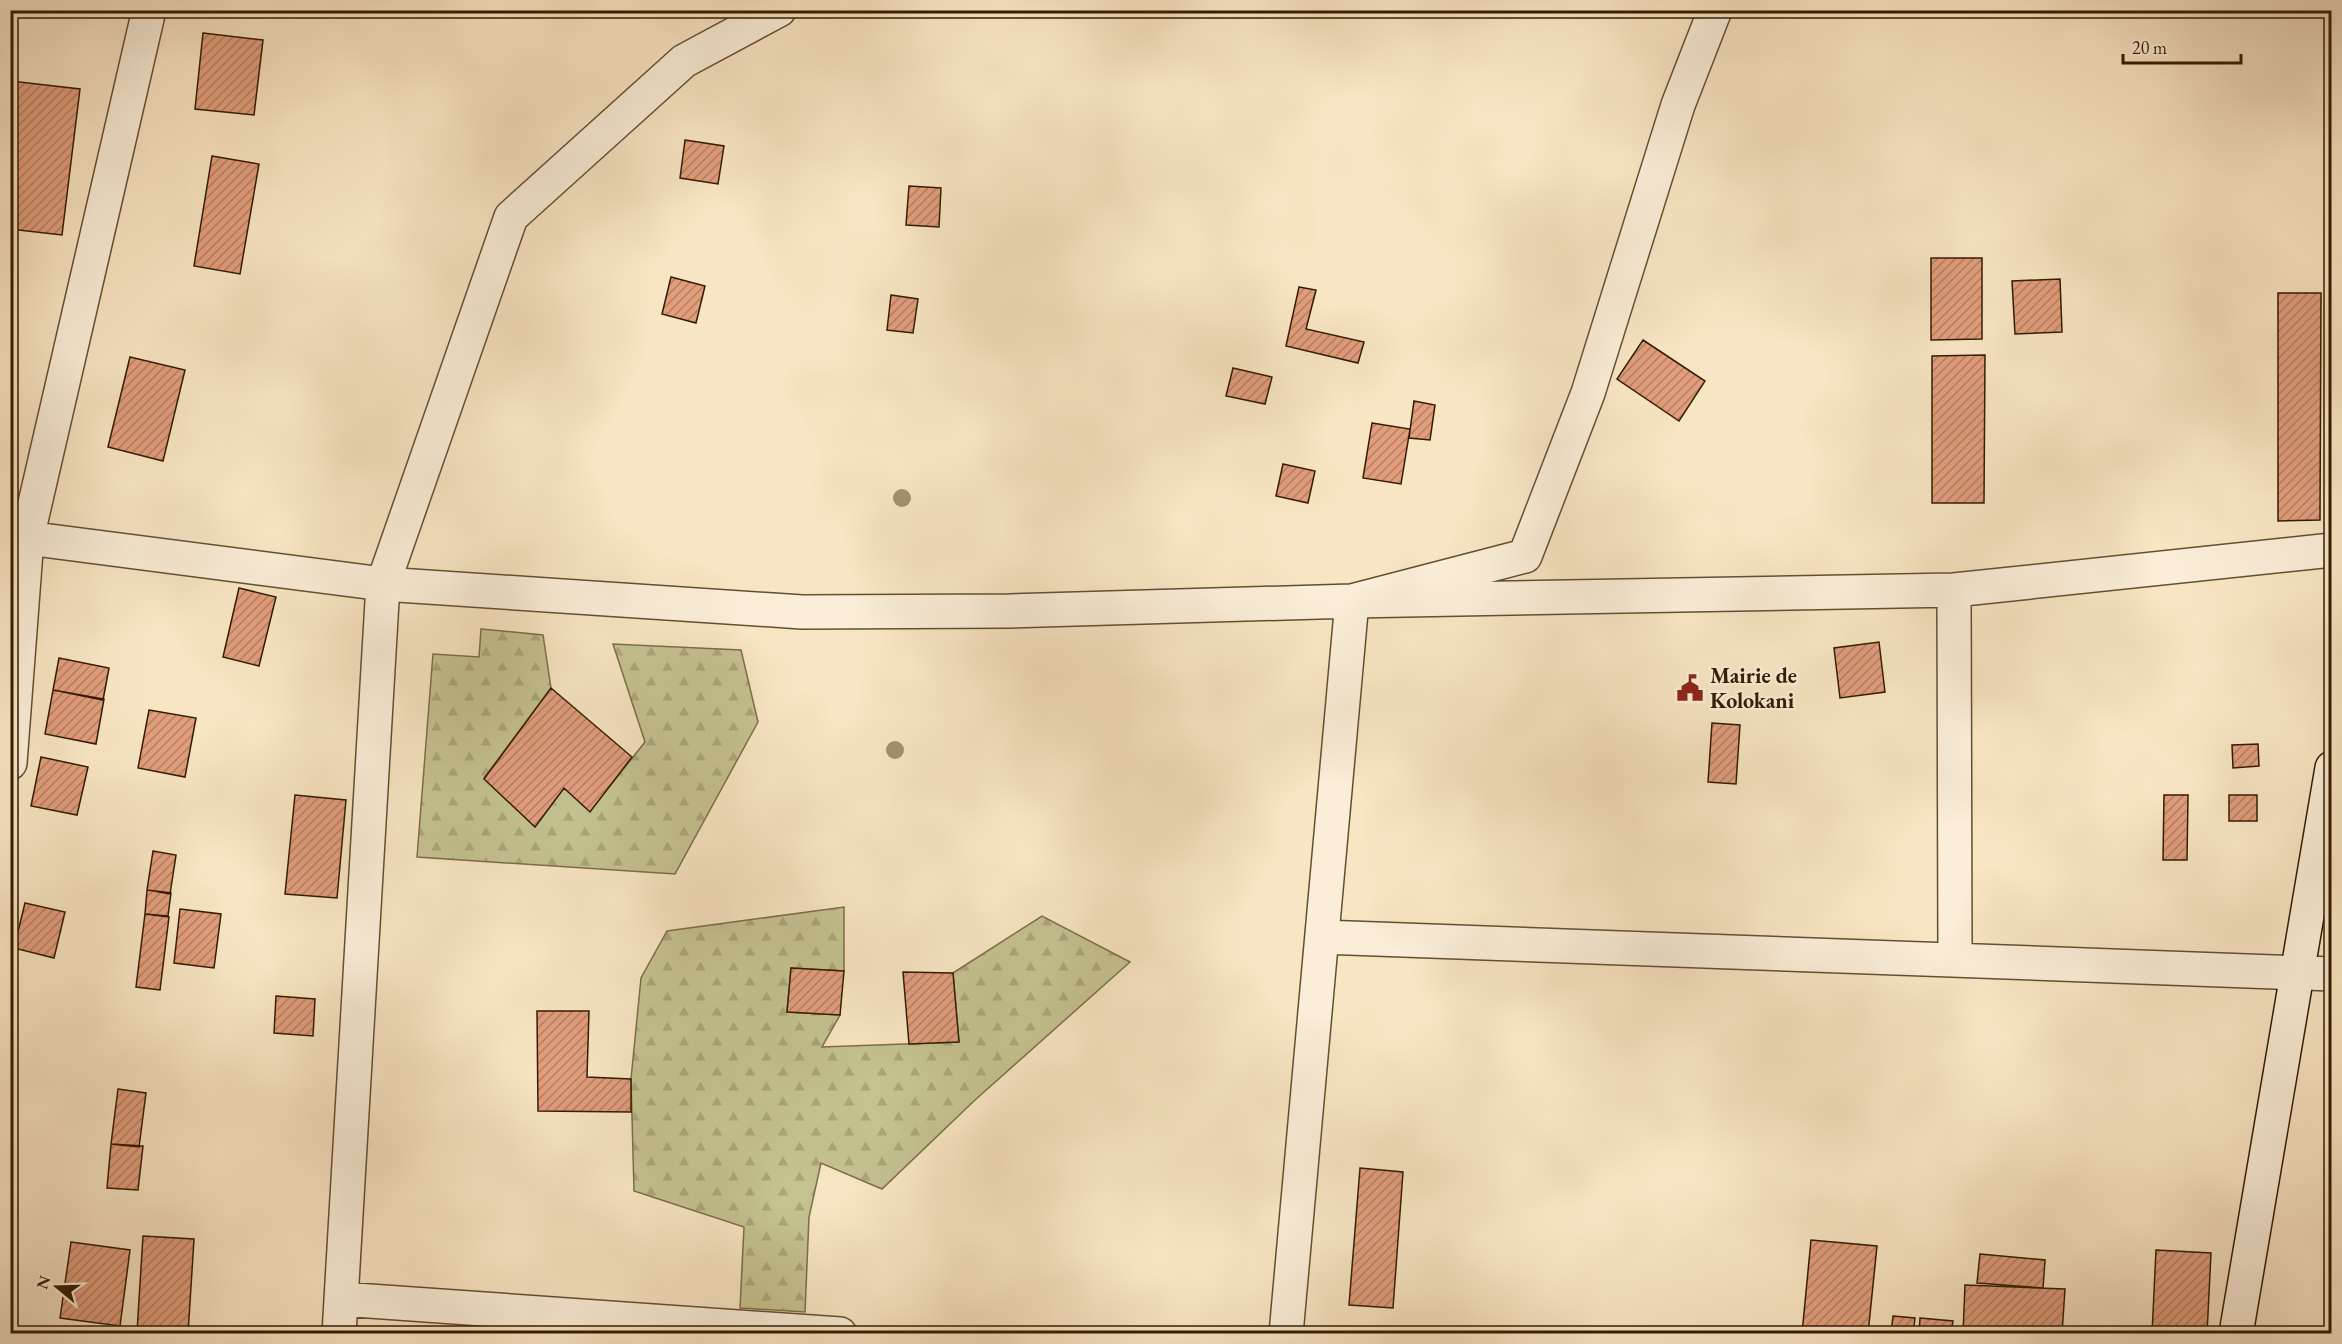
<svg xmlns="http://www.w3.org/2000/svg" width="2342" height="1344" viewBox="0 0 2342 1344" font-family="'EB Garamond',serif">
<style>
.forest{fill:url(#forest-firs);stroke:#7c6e48;stroke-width:1.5}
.building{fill:url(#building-hatch);stroke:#331b00;stroke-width:1.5}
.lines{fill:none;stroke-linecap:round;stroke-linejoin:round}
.street-casing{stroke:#644e31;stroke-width:36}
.secondary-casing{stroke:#331b00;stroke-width:36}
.street{stroke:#faeed8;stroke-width:33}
.secondary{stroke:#faeed8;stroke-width:33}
.tree{fill:#a3916f}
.labels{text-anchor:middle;stroke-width:4.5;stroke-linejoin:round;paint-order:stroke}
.poi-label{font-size:22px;font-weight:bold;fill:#331b00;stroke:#faeed8;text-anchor:start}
</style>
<defs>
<pattern id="forest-firs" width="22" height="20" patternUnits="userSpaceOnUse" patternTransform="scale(1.5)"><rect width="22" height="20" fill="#c4c28f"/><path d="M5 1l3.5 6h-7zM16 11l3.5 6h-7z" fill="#a9a67a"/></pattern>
<pattern id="building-hatch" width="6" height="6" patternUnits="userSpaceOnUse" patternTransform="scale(1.5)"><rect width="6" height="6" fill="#e19d7c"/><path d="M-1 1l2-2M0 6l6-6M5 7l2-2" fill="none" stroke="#b77f63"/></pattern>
</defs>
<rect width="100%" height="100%" fill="#f8e5c3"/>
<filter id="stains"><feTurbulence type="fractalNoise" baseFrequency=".00333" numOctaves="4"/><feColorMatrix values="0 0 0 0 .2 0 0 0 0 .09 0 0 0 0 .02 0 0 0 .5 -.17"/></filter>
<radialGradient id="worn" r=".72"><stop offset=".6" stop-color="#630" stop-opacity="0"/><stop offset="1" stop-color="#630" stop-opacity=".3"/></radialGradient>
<path class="forest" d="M481 629 543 635 551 688 484 778 535 827 564 788 590 811 645 742 613 644 741 650 758 722 675 874 417 857 433 654 479 657Z
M844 907V971L791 968 787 1012 840 1015 822 1047 959 1042 953 973 1042 916 1130 962 975 1100 882 1189 821 1163 809 1217 805 1312 740 1308 744 1227 634 1191 631 1079 641 978 667 931Z"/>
<path class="building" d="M203 33 263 40 254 115 195 109Z
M11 81 80 89 62 235 10 229Z
M685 140 724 146 718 184 680 178Z
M212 156 259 164 240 274 194 266Z
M909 186 941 188 939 227 906 225Z
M1931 258H1982V339L1931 340Z
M671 277 705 286 696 323 662 314Z
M2060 279 2062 332 2015 334 2012 281Z
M1299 287 1316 290 1306 329 1364 342 1358 363 1286 346Z
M2278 293H2321L2320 520 2278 521Z
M891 295 918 299 913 333 887 330Z
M1643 340 1705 381 1679 421 1617 379Z
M1985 355 1984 503H1932V356Z
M130 357 185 370 163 461 108 447Z
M1233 368 1272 377 1265 404 1226 396Z
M1414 401 1435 405 1430 440 1409 438Z
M1372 423 1410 429 1401 484 1363 478Z
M1283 464 1315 471 1308 503 1276 496Z
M239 588 276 597 259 666 223 657Z
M1879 642 1885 692 1840 698 1834 648Z
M59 658 109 668 103 700 53 690Z
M551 688 632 757 590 812 564 788 535 827 484 779Z
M53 690 104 699 96 744 45 734Z
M149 710 196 718 185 777 138 768Z
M1712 723 1740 725 1736 784 1708 782Z
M2258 744 2259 766 2233 768 2232 745Z
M41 757 88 767 77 815 31 806Z
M295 795 346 800 337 898 285 894Z
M2164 795H2188L2187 860H2163Z
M2229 795H2257V821H2229Z
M153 851 176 855 170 894 147 890Z
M147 890 171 893 168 916 145 914Z
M25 903 65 912 54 958 14 948Z
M180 909 221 914 214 968 174 963Z
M145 914 169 917 160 990 136 987Z
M791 968 844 971 840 1015 787 1012Z
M903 972 953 973 959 1042 909 1044Z
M276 996 315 999 313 1036 274 1033Z
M537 1011H589L587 1077 631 1079V1112L538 1111Z
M118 1089 146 1093 139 1147 111 1144Z
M111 1144 143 1146 138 1190 107 1188Z
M1360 1168 1403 1172 1393 1308 1349 1305Z
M143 1236 194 1239 188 1334 137 1332Z
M1811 1240 1877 1246 1868 1334H1802Z
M71 1242 130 1250 120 1326 60 1318Z
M2156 1250 2211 1253 2207 1334H2152Z
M1980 1254 2045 1260 2043 1288 1977 1283Z
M1965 1285 2065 1289 2062 1334H1963Z
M1893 1316 1915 1318 1913 1334H1891Z
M1920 1318 1953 1321 1951 1334H1919Z
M49 1327 105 1334H48Z"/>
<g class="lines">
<defs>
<path id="street" d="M10 539 27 538 383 584 802 612 1009 611 1352 601 1954 590 2332 550
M1954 590 1955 959
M10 763 27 538 149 10
M1322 937 2332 974
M341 1299 840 1334
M339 1334 383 584 511 217 684 61 779 10
M1286 1334 1352 601 1525 556 1588 393 1678 105 1715 10"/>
<path id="secondary" d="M2236 1334 2332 768"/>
</defs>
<use href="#street" class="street-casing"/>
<use href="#secondary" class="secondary-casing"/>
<use href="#street" class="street"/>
<use href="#secondary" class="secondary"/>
</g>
<g class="tree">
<circle cx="902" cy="498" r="9"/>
<circle cx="895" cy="750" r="9"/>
</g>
<defs>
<symbol id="civic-bare" viewBox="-9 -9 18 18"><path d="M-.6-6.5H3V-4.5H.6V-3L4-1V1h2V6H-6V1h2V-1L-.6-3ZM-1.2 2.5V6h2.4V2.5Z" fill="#8f2418" stroke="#faeed8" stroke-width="2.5" paint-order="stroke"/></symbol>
</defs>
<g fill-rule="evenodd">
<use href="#civic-bare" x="1671" y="669" width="38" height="38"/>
</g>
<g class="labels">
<g class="poi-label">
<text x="1710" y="683">Mairie de<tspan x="1710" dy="25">Kolokani</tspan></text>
</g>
</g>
<rect width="2342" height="1344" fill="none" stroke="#f8e5c3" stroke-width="36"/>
<rect x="12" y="12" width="2318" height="1320" fill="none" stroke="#331b00" stroke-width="3"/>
<rect x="18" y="18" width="2306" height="1308" fill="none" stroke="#331b00" stroke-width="1.5"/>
<g transform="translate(57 1287) rotate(289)" stroke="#faeed8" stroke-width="4.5" paint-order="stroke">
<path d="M0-4.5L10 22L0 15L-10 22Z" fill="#331b00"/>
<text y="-9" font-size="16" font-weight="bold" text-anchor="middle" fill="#331b00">N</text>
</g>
<path d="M2123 54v9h118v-9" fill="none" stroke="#331b00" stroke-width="3"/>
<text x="2132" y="54" font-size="18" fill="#331b00" stroke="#faeed8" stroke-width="4.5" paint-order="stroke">20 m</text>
<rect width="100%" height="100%" filter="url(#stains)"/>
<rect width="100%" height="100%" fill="url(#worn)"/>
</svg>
